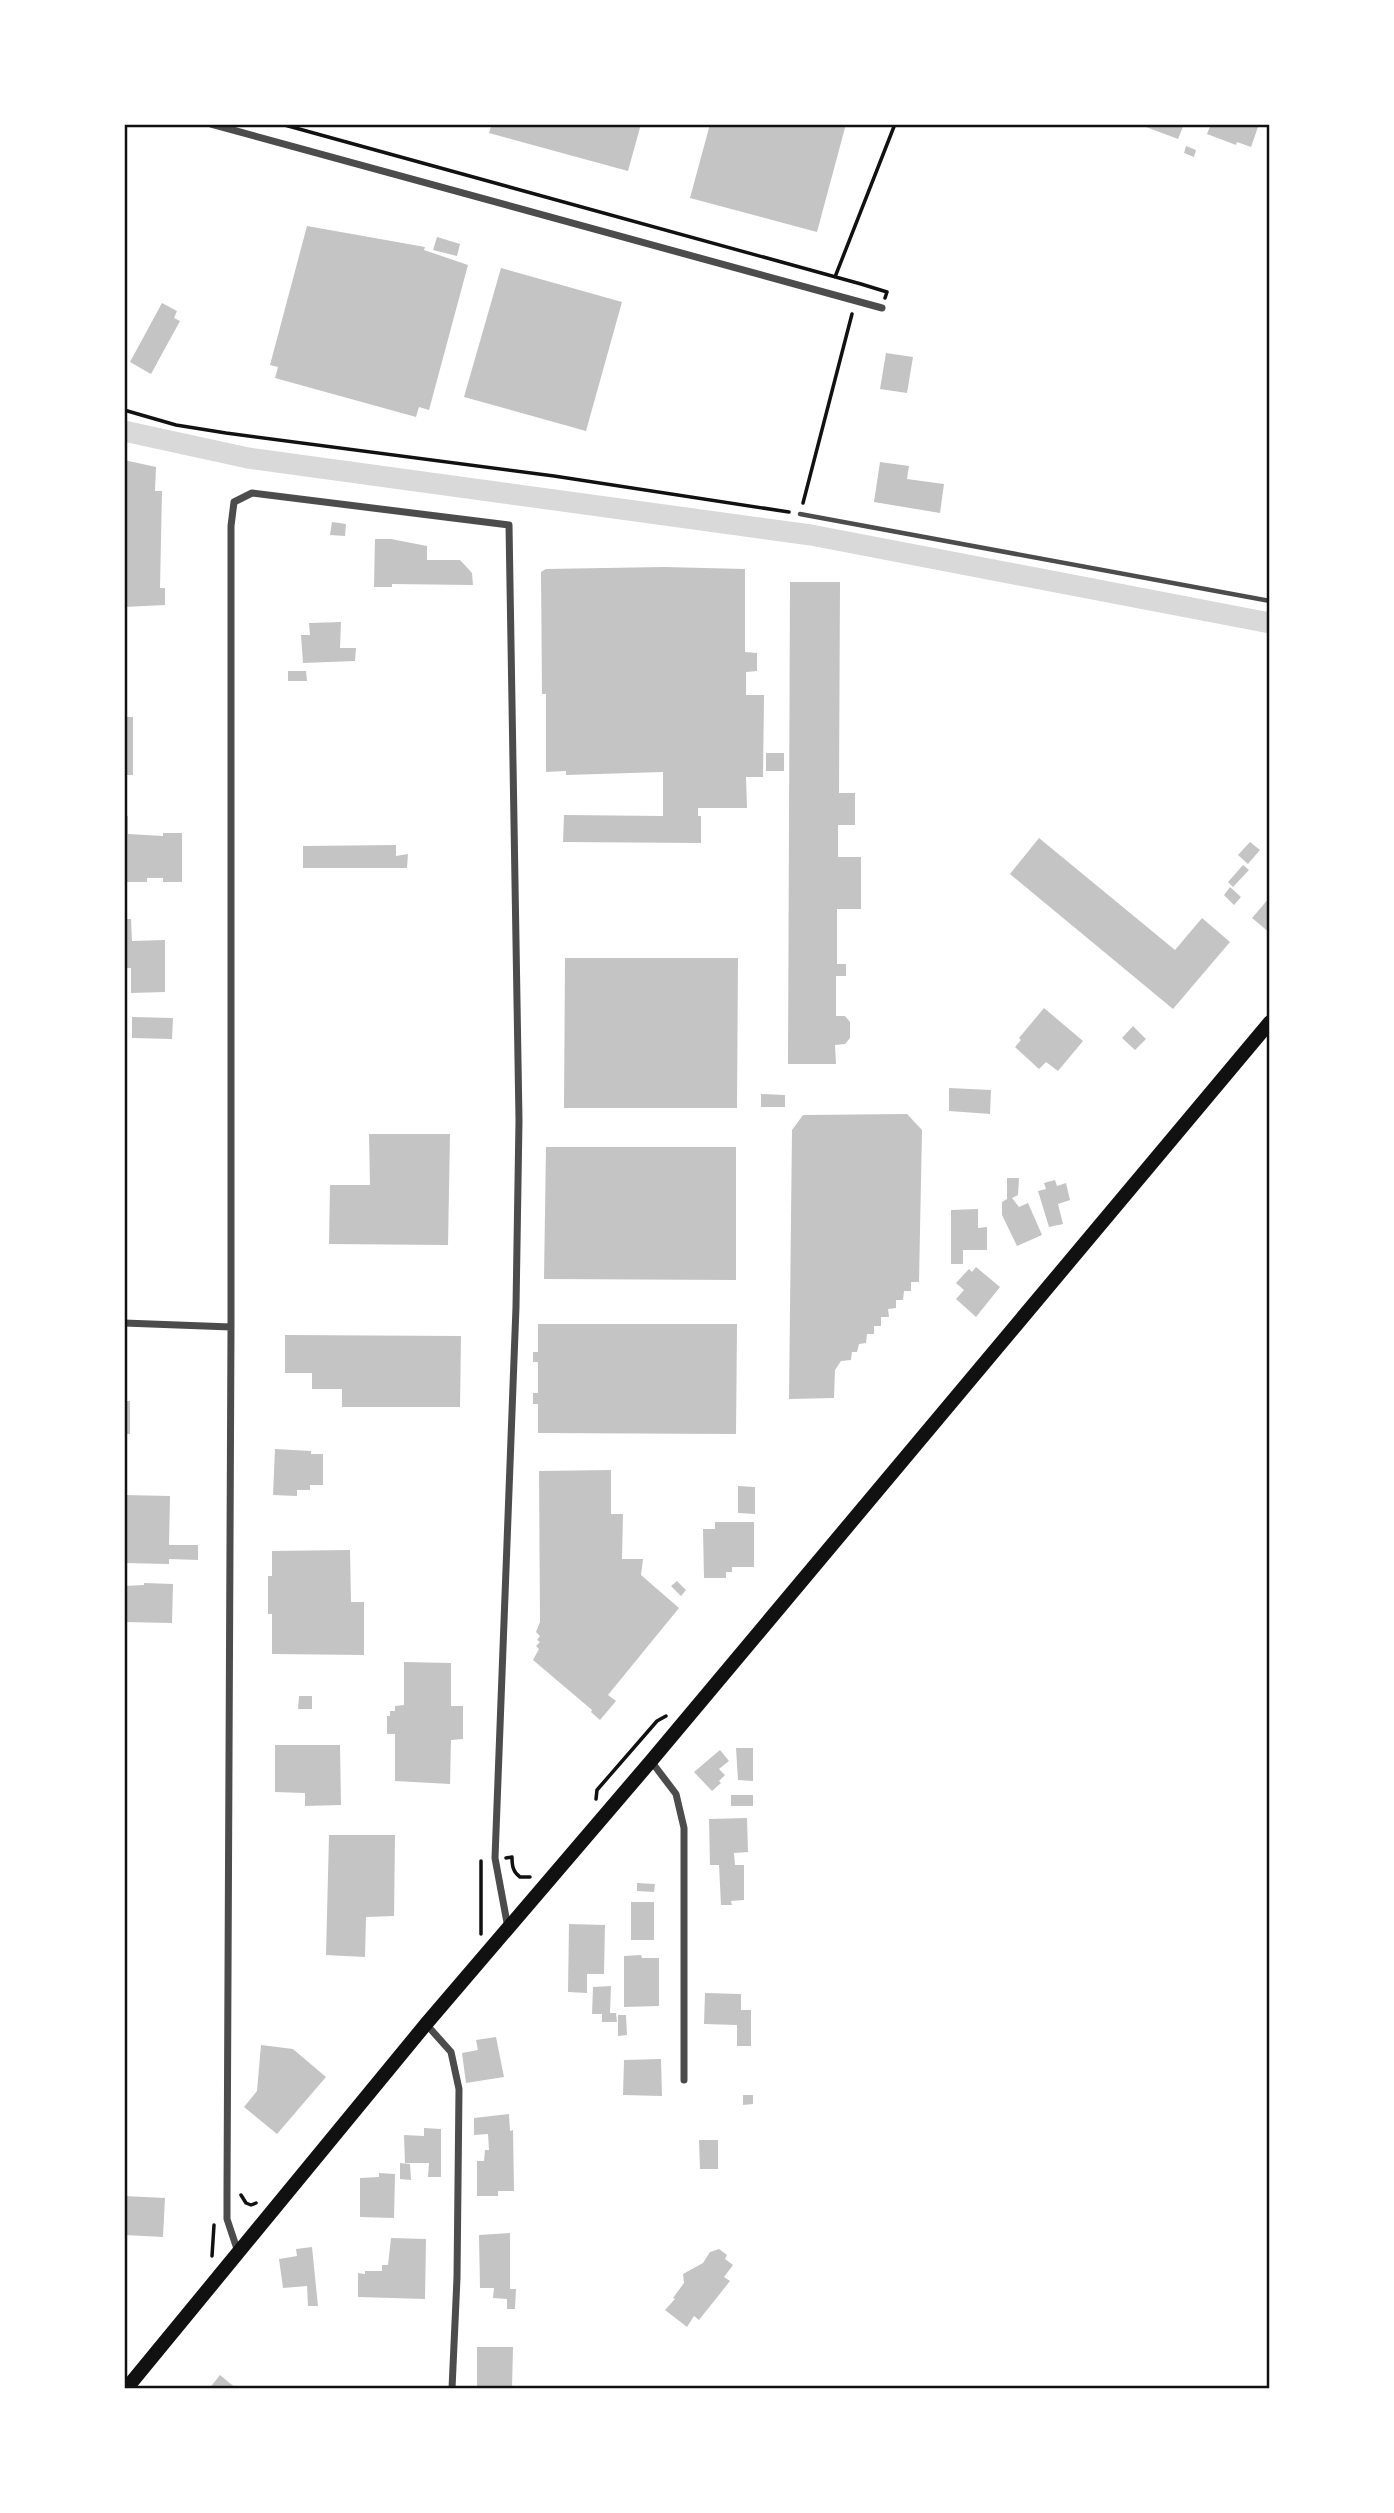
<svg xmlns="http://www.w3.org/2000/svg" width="1394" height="2513" viewBox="0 0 1394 2513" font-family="'DejaVu Sans',sans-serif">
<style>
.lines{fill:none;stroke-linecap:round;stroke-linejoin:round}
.canal{stroke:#d9d9d9;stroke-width:21}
.building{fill:#c4c4c4}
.path{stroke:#111;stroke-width:3.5}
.service{stroke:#4c4c4c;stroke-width:4.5}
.minor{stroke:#4c4c4c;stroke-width:7}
.secondary{stroke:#111;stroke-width:14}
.neatline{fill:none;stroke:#111;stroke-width:2.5}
</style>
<rect width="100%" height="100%" fill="#fff"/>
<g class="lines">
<path class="canal" d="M124 431 248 458 811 535 1270 623"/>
</g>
<path class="building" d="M492 124H641L628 171 489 133Z
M710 124H846L817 232 690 198Z
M1138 124H1184L1178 139Z
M1211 124H1256L1258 127 1251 147 1237 142 1236 145 1207 134Z
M1186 146 1196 150 1194 157 1184 153Z
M307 226 425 247 424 250 468 265 429 410 419 407 416 417 275 378 278 367 270 365Z
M437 237 460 244 457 256 433 250Z
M501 268 622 302 586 431 464 397Z
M162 303 177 311 174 318 180 321 151 374 130 362Z
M886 353 913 357 907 393 880 389Z
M124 460 156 467 155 491H162L160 588H165V605L124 607Z
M880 462 909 466 907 479 944 484 940 513 874 502Z
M332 522 346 524 345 536 330 535Z
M375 539H391L427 546V560H460L472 573 473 585 392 584V587H374Z
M664 567 745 569V652L757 653V671L746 672V695H764L763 777H746L747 808H698V816H701V843L563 842 564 815 663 816V772L566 775V771L546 772V694H542L541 572 546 569Z
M790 582H840L839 793H855V825H838V857H861V909H837V964H846V976H836V1016H845L850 1022V1038L845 1044 835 1045 836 1064H788Z
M341 622 340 648H356L355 661 303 663 301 635H310L309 623Z
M288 671H306L307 681H288Z
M124 717H133V775H124Z
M766 753H784V771H766Z
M124 816H128V834L163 836V833H182V882H163V878H147V882H124Z
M1039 838 1175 950 1202 918 1230 942 1173 1009 1010 874Z
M1250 842 1260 850 1248 864 1238 855Z
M396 845V856L408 854 407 868H303V846Z
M1243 865 1249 870 1233 887 1228 882Z
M1230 887 1241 897 1234 905 1224 895Z
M1270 897V933L1252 918Z
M124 919H131L132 941 165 940V992L131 993V968H124Z
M565 958H738L737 1108H564Z
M1044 1008 1083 1041 1058 1071 1046 1062 1039 1069 1015 1047 1021 1040 1019 1038Z
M132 1017 173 1018 172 1039 132 1038Z
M1133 1026 1146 1039 1135 1050 1122 1038Z
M949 1088 991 1090 990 1114 949 1111Z
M761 1094 785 1095V1107H761Z
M907 1114 922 1130 919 1282H911V1291H904L903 1300H896V1308L888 1309 889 1317H881V1326H874V1334H867L866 1343 859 1344 857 1352H852L851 1360 841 1361 835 1370 834 1398 789 1399 792 1130 803 1115Z
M369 1134H450L448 1245 329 1244 330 1185H370Z
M546 1147H736V1280L544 1279Z
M1007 1178H1019L1018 1195 1012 1198 1019 1207 1028 1203 1042 1235 1017 1246 1002 1215V1202L1007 1199Z
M1055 1180 1057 1186 1066 1183 1070 1200 1058 1204 1063 1224 1049 1227 1038 1191 1046 1189 1044 1183Z
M978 1209V1228L987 1227V1250H963V1264H951V1210Z
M976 1267 1000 1287 976 1317 956 1299 964 1290 956 1283 969 1269 972 1272Z
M538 1324H737L736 1434 538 1433V1404H533V1393H538V1362H533V1352H538Z
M285 1335 461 1336 460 1407H342V1389H312V1373H285Z
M124 1401H130V1434H124Z
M275 1449 311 1451V1454H323V1485H310V1490H297V1496L273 1495Z
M611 1470V1514H623L622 1559H643L641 1575 679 1608 608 1695 616 1701 600 1720 591 1712 592 1710 533 1660 539 1649 536 1646 540 1642 537 1640 540 1636 536 1632 540 1622 539 1471Z
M738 1486 755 1487V1514L738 1513Z
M124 1495 170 1496 169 1545H198V1560L169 1559V1564L124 1563Z
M715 1522H754V1567H732V1572H726V1578H704L703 1529H715Z
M350 1550 351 1602H364V1655L272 1654V1614H268V1576H272V1551Z
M677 1581 686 1590 681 1596 671 1586Z
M144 1583 173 1584 172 1623 124 1622V1586L144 1585Z
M404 1662 451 1663V1706H463V1739L451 1740 450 1784 395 1781V1734H387V1716H390V1711H395V1706L404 1705Z
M299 1696H312V1709H298Z
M275 1745H340L341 1805 305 1806V1793L275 1792Z
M736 1748H753V1781L738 1780Z
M720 1750 729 1761 719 1769 725 1775 719 1781 721 1783 712 1791 694 1772Z
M731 1795H753V1806H731Z
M747 1818 748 1852 734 1853 735 1865H744V1900L731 1901 732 1905H721L719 1865H710L709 1819Z
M329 1835H395L394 1916 366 1917 365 1957 326 1955Z
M637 1883 655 1884 654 1892 637 1891Z
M631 1902H654V1940H631Z
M569 1924 605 1925 604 1974H587V1993L568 1992Z
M641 1955 642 1958H659V2006L624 2007V1956Z
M611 1986 610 2013H616L617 2022H602V2014H592L593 1987Z
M705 1993 741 1994V2010H751V2046H737V2025L704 2024Z
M618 2015H626L627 2035 618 2036Z
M496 2037 504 2077 466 2083 462 2053 478 2050 476 2040Z
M261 2045 293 2049 326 2077 277 2134 244 2107 257 2091Z
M661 2059 662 2096 623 2095 624 2060Z
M743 2095H753V2104L743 2105Z
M509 2114 510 2131 513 2130 514 2191H498V2196H477V2161H484L485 2150H489L488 2134 474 2135V2118Z
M424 2128 441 2129V2177H428L429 2163H405L404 2135 424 2136Z
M699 2140H718V2169H700Z
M400 2163 410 2164 411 2180 400 2179Z
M379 2173 395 2174 394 2218 360 2217V2178L379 2177Z
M124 2196 165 2198 163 2237 124 2235Z
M510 2233V2289H516L515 2309H507V2299L493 2298 494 2288H480L479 2235Z
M391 2238 426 2239 425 2299 358 2297V2273L365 2274V2271H382V2265H388Z
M312 2247 318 2306H308L307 2286 283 2288 279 2259 297 2256 296 2249Z
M719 2249 727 2255 725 2259 733 2265 724 2277 730 2281 699 2320 694 2316 687 2327 665 2310 675 2299 673 2298 684 2283 683 2274 703 2263 710 2252Z
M477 2347H513L512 2389H477Z
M220 2375 237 2389H209Z"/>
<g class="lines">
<path class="path" d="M281 124 861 284 887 292 885 298
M835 277 895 124
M124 410 176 425 226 433 554 476 789 512
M803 503 852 314
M596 1799 597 1790 657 1721 666 1716
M506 1858 512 1857C512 1866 513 1872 520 1877H530
M481 1861V1934
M241 2195 246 2203 251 2205 256 2203
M212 2256 214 2225"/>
<path class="service" d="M800 514 1270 601"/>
<path class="minor" d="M211 124 882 308
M124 1323 231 1327
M651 1761 676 1794 684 1828V2080
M426 2024 451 2052 459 2089 457 2278 452 2389
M238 2252 227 2219V2191L231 1327V526L234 502 252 493 509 525 519 1120 516 1307 495 1858 508 1928"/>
<path class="secondary" d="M126 2389 426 2024 651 1761 1270 1022"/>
</g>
<rect width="1394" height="2513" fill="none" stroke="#ffffff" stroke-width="252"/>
<rect x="126" y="126" width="1142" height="2261" class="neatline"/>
</svg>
